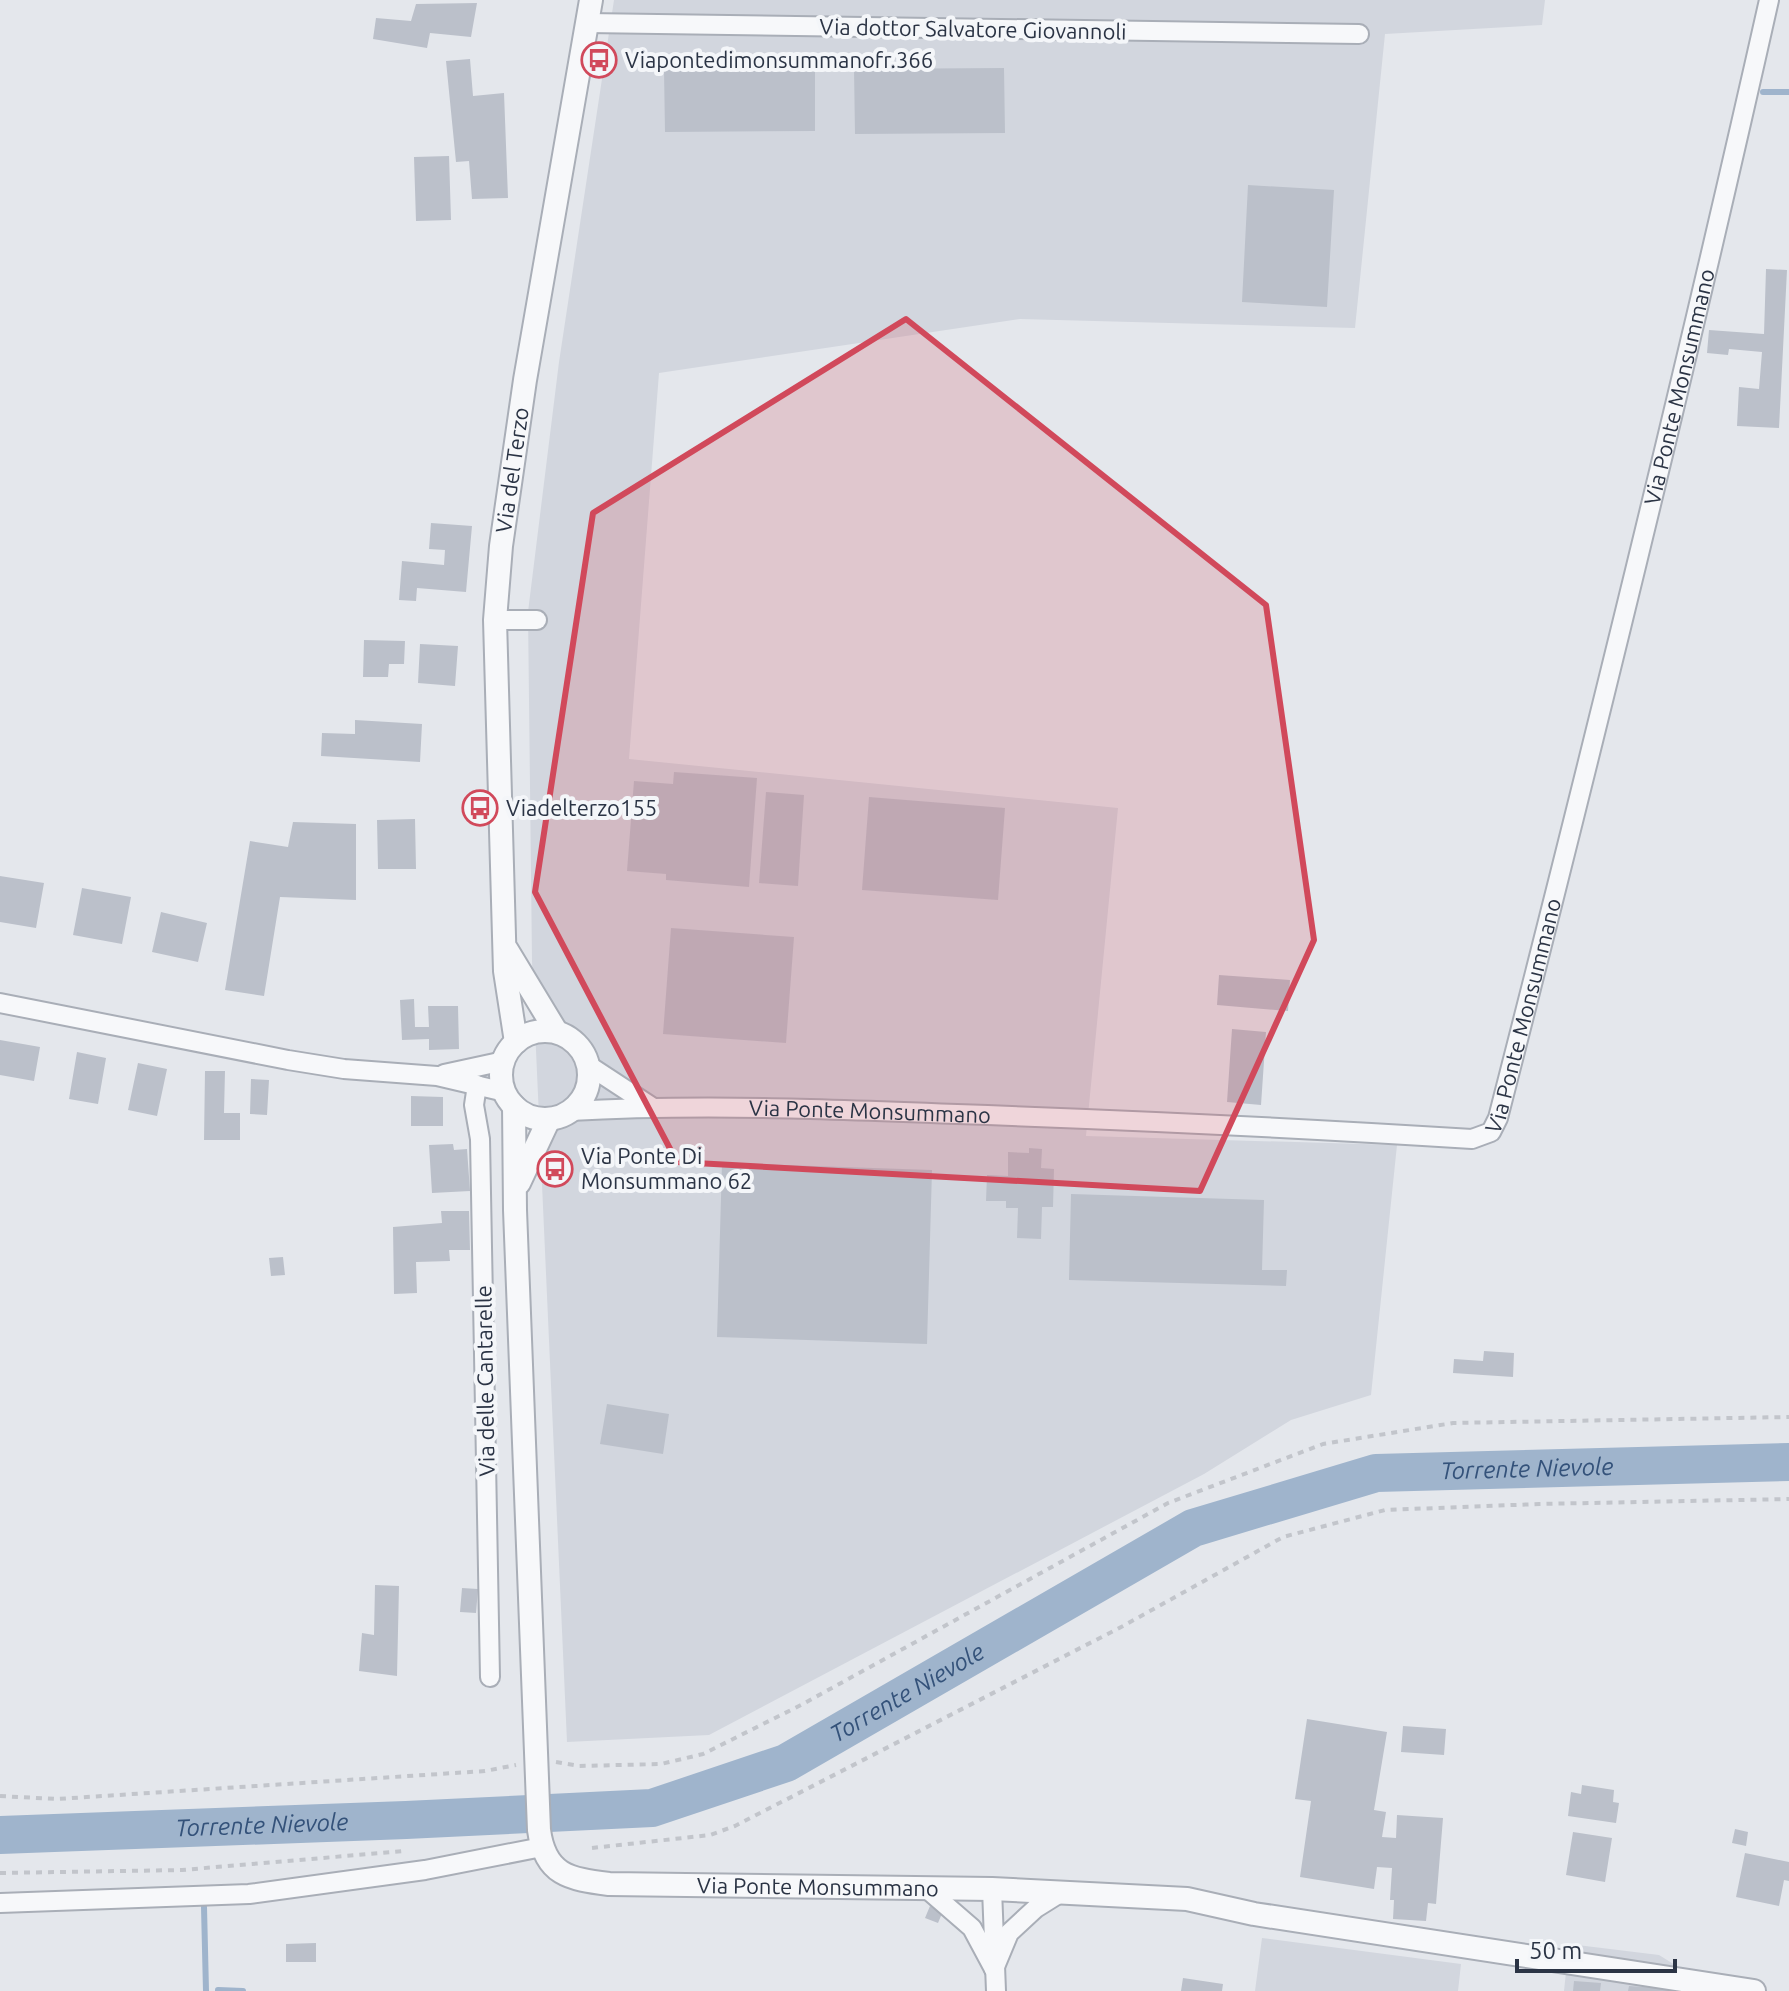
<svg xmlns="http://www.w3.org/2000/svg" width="1789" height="1991" viewBox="0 0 1789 1991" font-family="Ubuntu,sans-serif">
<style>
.built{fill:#d2d6de}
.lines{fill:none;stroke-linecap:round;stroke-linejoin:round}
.stream{stroke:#9fb4cc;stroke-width:6}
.river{stroke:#9fb4cc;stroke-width:38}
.building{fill:#bbc0ca}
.minor-casing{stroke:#a9aeb7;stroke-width:22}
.tertiary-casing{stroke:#a9aeb7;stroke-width:26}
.path{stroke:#c2c5cb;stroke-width:4;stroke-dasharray:6 6;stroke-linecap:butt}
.minor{stroke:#f7f8fa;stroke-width:18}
.tertiary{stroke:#f7f8fa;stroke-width:22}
.marked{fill:#d1495b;fill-opacity:0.2;stroke:#d1495b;stroke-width:6;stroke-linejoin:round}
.labels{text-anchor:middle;stroke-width:8;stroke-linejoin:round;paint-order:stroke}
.street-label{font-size:22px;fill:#2b3445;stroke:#f4f6f9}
.poi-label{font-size:22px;fill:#2b3445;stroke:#f4f6f9;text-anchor:start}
.water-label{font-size:24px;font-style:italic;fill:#34527a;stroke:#f4f6f9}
</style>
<rect width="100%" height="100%" fill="#e4e7ec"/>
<path class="built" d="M614 0H1545L1542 25 1385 34 1355 328 1020 319 659 373 629 759 1118 808 1086 1136 1397 1145 1371 1395 1291 1420 1204 1474 709 1735 567 1742 532 961 528 612 559 362Z
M1262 1938 1461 1964 1458 1991H1255Z
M1569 1944 1659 1955 1717 1991H1564Z"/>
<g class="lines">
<path class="stream" d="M1763 92H1789
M204 1907 206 1991
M218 1990 243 1991"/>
<path class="river" id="s1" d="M0 1835 406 1820 652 1808 786 1763 1193 1528 1376 1473 1789 1462"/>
</g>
<path class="building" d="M477 3 471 37 430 33 427 48 373 39 376 18 411 21 416 4Z
M470 59 473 96 504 93 508 198 472 199 469 161 456 162 446 61Z
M1004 68 1005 133 855 134 854 69Z
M815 69V131L665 132 664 70Z
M449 156 451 220 416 221 414 157Z
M1248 185 1334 190 1327 307 1242 302Z
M1766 269 1787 270 1779 428 1737 426 1739 387 1759 389 1762 352 1729 349 1728 355 1707 353 1709 330 1764 334Z
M431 523 472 526 466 592 417 588 416 601 399 600 402 561 444 565 445 550 429 549Z
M364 640 405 641 404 664H389L388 677H363Z
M420 644 458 646 455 686 418 683Z
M355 720 422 724 420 762 321 756 322 733 355 734Z
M674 772 757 778 749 887 666 880V874L627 871 634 781 673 784Z
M766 792 804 795 798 886 759 883Z
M869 797 1005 808 998 900 862 890Z
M415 819 416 869H378L377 820Z
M293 822 356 824V900L280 897 264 996 225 990 250 841 288 847Z
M0 876 44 883 36 928 0 922Z
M82 888 131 897 122 944 73 935Z
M161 912 207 923 198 962 152 952Z
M671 928 794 937 786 1043 663 1034Z
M1219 975 1290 980 1288 1011 1217 1005Z
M414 999 415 1027H429L428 1006H458L459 1049 429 1050V1039L402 1040 400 1000Z
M1232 1029 1266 1032 1261 1105 1227 1102Z
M0 1040 40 1047 34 1081 0 1075Z
M77 1052 106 1058 98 1104 69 1099Z
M138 1063 167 1069 157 1116 128 1110Z
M205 1071H225L224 1113H240V1140H204Z
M251 1079 269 1080 267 1115 250 1114Z
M411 1096 443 1097V1126H411Z
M453 1144 454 1150 467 1149 470 1191 432 1193 429 1145Z
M1029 1148 1042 1149 1041 1168 1054 1169 1053 1207H1042L1041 1239 1017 1238 1018 1208H1006V1201H986L987 1175 1008 1176V1152L1029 1153Z
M722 1163 932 1170 927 1344 717 1337Z
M1071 1194 1264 1200 1262 1270H1287L1286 1286 1069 1280Z
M441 1211H469L470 1250H449L450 1261 416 1262 417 1293 394 1294 393 1227 442 1223Z
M283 1257 285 1275 271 1276 269 1258Z
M1484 1351 1514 1353 1513 1377 1453 1373 1454 1359 1483 1361Z
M607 1404 669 1414 663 1454 600 1444Z
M375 1585 399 1586 397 1676 359 1671 362 1633 374 1635Z
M462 1588 478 1589 476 1613 460 1612Z
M1307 1719 1387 1732 1374 1810 1386 1812 1382 1837 1396 1838 1397 1815 1443 1818 1436 1904 1428 1903 1426 1921 1393 1919 1394 1900H1390L1392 1868 1377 1867 1374 1889 1300 1877 1311 1801 1295 1799Z
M1403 1726 1446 1729 1444 1755 1401 1752Z
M1582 1785 1614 1790 1613 1802 1619 1803 1616 1823 1568 1816 1571 1792 1581 1794Z
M1735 1829 1748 1832 1746 1846 1732 1843Z
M1573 1832 1612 1838 1605 1882 1566 1875Z
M1745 1853 1789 1862V1881L1784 1880 1779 1906 1736 1897Z
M930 1906 943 1911 938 1923 925 1918Z
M316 1943V1962H286V1944Z
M1183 1978 1223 1984 1222 1991H1181Z
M1574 1981 1601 1983 1600 1991H1573Z
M1629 1986 1674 1989V1991H1628Z"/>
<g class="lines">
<defs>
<g id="minor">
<path d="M587 23 1359 34"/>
<path d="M495 620H537"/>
<path d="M0 1003 288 1060 344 1069 437 1076 505 1092"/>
<path d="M588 1065 652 1107"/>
<path d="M444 1074 504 1061"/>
<path d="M477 1085 474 1105 480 1139 490 1677"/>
<path id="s2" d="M570 1111C699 1104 828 1109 957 1114 1129 1120 1300 1128 1472 1139L1491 1132 1498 1118C1593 747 1685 374 1769 0"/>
<path d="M927 1889 972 1928 994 1969"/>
<path d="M992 1889 996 1991"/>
<path d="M0 1903 249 1894 425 1870 542 1847"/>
<path d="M994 1969 1009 1933 1036 1908 1060 1893"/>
</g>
<g id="tertiary">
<path d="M507 950 556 1031"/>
<circle cx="545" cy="1075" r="44"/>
<path id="s3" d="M516 1042 505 971 495 620 501 546 525 380 591 0"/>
<path id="s4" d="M514 1106 515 1210 539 1830C545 1875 569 1879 609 1884L992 1889 1187 1899 1254 1914 1754 1991"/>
<path d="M519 1183 549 1119"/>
</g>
</defs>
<use href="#minor" class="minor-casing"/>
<use href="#tertiary" class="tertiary-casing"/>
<path class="path" d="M556 1762 579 1766 661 1764 703 1754 801 1705 1168 1503 1323 1444 1453 1423 1789 1417
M0 1796 57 1799 485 1771 516 1765
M592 1848 710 1835 735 1826 1123 1626 1283 1537 1385 1510 1539 1504 1789 1499
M0 1873 182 1870 404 1851"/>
<use href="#minor" class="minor"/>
<use href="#tertiary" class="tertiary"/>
</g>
<path class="marked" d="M906 319 1266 605 1314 940 1200 1191 677 1162 535 892 593 513Z"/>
<defs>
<symbol id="bus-ring" viewBox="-11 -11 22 22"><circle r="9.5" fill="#f4f6f9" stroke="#d1495b" stroke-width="1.5"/><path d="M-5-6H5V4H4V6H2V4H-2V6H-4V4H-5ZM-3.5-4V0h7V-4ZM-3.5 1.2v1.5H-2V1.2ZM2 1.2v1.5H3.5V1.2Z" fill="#d1495b"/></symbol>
</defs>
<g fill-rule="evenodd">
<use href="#bus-ring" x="579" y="40" width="40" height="40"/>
<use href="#bus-ring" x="460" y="788" width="40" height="40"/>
<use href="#bus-ring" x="535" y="1149" width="40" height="40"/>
</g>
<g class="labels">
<g class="street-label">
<text transform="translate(973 29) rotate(1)" y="8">Via dottor Salvatore Giovannoli</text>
<text dy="8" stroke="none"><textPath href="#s2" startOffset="1692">Via Ponte Monsummano</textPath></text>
<text dy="8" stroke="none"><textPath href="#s3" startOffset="574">Via del Terzo</textPath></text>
<text dy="8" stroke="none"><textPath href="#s2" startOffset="1044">Via Ponte Monsummano</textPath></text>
<text dy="8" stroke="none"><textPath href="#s2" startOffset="300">Via Ponte Monsummano</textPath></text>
<text transform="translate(485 1381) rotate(-91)" y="8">Via delle Cantarelle</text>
<text dy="8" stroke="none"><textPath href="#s4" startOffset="1032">Via Ponte Monsummano</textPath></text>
</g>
<g class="poi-label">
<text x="625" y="68">Viapontedimonsummanofr.366</text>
<text x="506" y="816">Viadelterzo155</text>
<text x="581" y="1164">Via Ponte Di<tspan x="581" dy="25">Monsummano 62</tspan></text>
</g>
<g class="water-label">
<text dy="8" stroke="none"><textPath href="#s1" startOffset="1606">Torrente Nievole</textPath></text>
<text dy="8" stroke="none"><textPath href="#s1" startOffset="934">Torrente Nievole</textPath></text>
<text dy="8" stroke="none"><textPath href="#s1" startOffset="262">Torrente Nievole</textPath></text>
</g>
</g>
<path d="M1517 1959v12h158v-12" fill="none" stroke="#2b3445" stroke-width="4"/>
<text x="1529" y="1959" font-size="24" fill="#2b3445" stroke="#f4f6f9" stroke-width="6" paint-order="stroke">50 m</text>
</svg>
